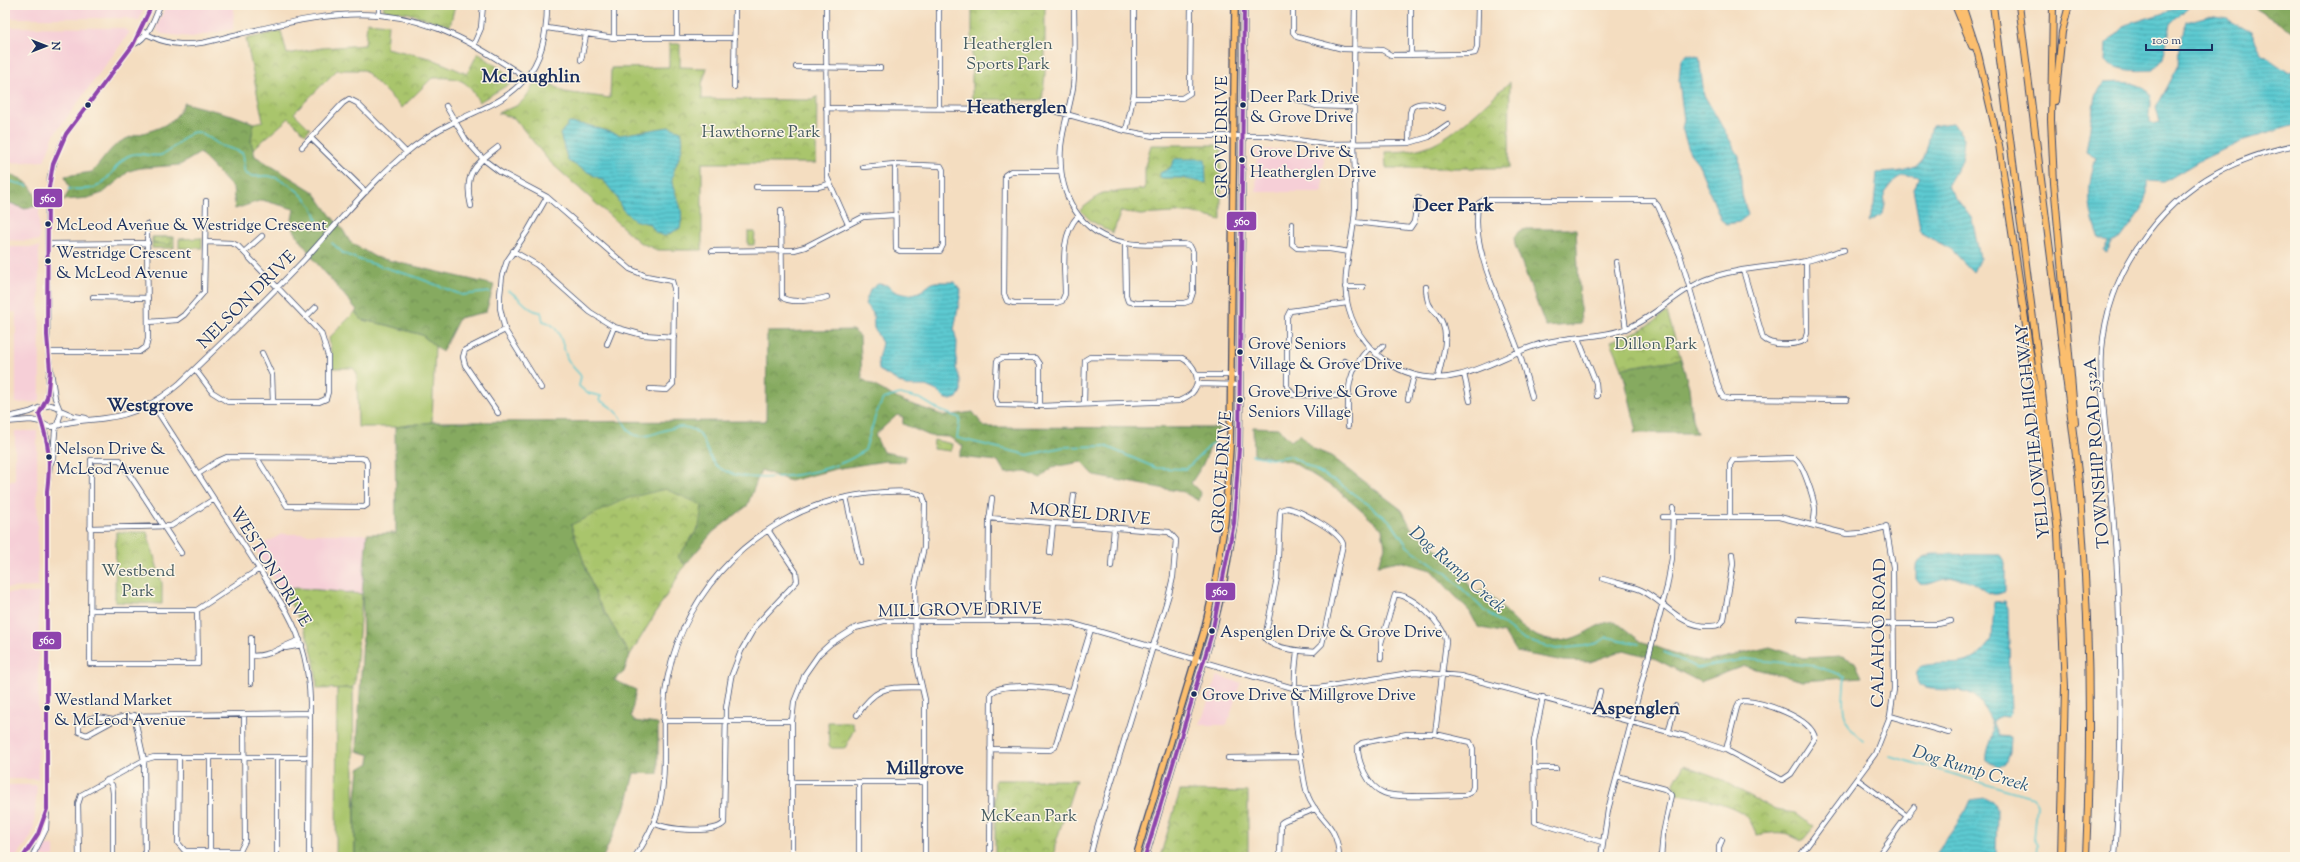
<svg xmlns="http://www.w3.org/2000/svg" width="2300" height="862" viewBox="0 0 2300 862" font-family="'Sorts Mill Goudy',serif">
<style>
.built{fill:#f6cfd7}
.grass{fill:#a9c56c;stroke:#627a65}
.forest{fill:url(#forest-crowns);stroke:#506c5f}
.park{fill:url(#park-crowns);stroke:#627a65}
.water{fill:url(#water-rules);stroke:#3c7c98}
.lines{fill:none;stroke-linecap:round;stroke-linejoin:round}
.stream{stroke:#5dcad1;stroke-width:1.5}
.minor-casing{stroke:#3c496d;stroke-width:6}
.major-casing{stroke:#3c496d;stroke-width:8}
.highway-casing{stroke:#3c496d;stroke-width:8}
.minor{stroke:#fff;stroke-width:4.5}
.major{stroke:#fbbe6e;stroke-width:5.5}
.highway{stroke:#fbbe6e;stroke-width:6}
.bus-1-casing{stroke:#fcf5e5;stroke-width:7}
.bus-1{stroke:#8e44ad;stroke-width:4}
.bus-dot{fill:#1b2f5e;stroke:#fcf5e5;stroke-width:1.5}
.labels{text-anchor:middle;stroke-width:3;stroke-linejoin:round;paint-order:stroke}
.bus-label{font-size:16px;fill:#1b2f5e;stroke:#fcf5e5;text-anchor:start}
.park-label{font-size:17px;fill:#465c62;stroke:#fcf5e5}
.street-label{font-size:17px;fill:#1b2f5e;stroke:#fcf5e5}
.water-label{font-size:18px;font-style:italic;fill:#2c567b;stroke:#fcf5e5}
.quarter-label{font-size:19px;font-weight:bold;fill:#1b2f5e;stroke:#fcf5e5}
.line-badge{stroke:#fcf5e5;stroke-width:1.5}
.badge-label{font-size:11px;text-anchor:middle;font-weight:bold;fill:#fff}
</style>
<defs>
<pattern id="forest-crowns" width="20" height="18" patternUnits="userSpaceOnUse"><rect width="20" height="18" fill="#86aa60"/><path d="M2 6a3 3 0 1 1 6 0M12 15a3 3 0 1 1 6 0" fill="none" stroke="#6d8b52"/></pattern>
<pattern id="park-crowns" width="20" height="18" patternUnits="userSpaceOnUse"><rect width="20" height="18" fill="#a9c56c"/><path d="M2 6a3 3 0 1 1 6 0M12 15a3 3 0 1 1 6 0" fill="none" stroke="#89a05c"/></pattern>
<pattern id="water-rules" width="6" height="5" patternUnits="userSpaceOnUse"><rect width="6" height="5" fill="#5dcad1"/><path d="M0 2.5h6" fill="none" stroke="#4ca4ad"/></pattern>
</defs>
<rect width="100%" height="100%" fill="#fcf5e5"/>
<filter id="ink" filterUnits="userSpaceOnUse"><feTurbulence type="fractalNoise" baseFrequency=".025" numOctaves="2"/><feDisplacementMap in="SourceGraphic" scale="8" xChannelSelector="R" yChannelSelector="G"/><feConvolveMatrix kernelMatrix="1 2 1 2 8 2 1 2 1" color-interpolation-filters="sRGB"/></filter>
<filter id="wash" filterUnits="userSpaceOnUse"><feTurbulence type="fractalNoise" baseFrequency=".012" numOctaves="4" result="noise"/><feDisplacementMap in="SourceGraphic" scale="16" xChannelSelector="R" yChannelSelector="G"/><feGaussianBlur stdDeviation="0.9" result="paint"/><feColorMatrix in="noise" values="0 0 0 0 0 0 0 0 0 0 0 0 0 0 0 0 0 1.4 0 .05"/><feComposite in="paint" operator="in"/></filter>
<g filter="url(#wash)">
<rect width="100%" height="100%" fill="#f4ddc0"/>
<path class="built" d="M5 5H145L139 21 126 18H5Z
M166 5H234L233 29 192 37 162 34 158 31 157 27Z
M5 27 122 28 130 32 54 135 44 161 5 163Z
M1287 149 1304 153H1324L1323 192H1256L1257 150Z
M5 201 25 209 39 205V241L5 240Z
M5 247H39L40 399 37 402 16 403V312H5Z
M15 431H37L38 587 5 588V481H15Z
M282 534H367L362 594 298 588 282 590 255 549Z
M5 593H39L38 779H5Z
M1217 676 1242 683 1240 684 1227 725H1200Z
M5 785H37L34 826 31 837 16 857H5Z
M46 846H54V857H38Z"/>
<path class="grass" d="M748 232H755L754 245H748Z
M152 237H174V248H152Z
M202 238V248H179V239Z
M355 312 362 320 387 325 422 335 435 346 432 422 395 427H358L357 373 353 368H333L329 338Z
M337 688H353L355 857H336Z"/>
<path class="forest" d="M2249 5H2295V33Z
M184 103 232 115 254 123 251 141 255 156 314 192 331 216 343 230 350 242 375 257 494 285 486 312 459 318 442 352 422 335 387 325 362 320 355 312 357 310 315 261 297 235 291 225 294 209 262 200 235 209 233 188 200 153 180 165 140 168 129 171 103 193 88 198 64 200 70 189 65 176 92 172C100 164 108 151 117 144 140 128 171 135 184 103Z
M5 173C26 179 32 184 39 205L25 209 5 201Z
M1527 229H1576L1581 324 1546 327 1515 245 1514 237 1519 231Z
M852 330 860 336 862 379 900 400 945 416 973 412 984 427 1219 428 1202 466 1191 483 1201 493 1199 501 1183 492 1095 476 1082 462 1052 467 1041 478 1026 472 1005 473 998 461 959 457 963 446 949 437 930 436 903 424V417L897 415 875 435 883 452 906 456 905 462 885 461 835 469 790 481 761 470 747 506 713 532 685 565 678 557 699 527 571 525 597 599 630 655 624 672 614 680 636 690 631 716 634 721 658 724V774L634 773 626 806 603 857H355V807L359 769 369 763 370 755 357 751 363 637 362 594 367 534 396 533 395 427 432 422 766 421 767 332Z
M1681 359 1689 387 1692 419 1697 433H1634L1636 427 1622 368Z
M1253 427 1278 428 1291 441 1300 434 1314 449 1331 456 1402 510 1411 528 1457 566 1475 594 1485 588C1504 611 1534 650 1570 639 1586 635 1598 622 1615 621L1640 641 1687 658 1706 662 1770 647 1803 658 1842 656 1855 662 1862 677 1803 681 1744 666 1700 682 1656 659 1624 650 1590 662 1564 661 1516 652 1504 633 1478 627 1470 612 1431 570 1399 561 1378 565 1385 547 1382 529 1339 491 1292 462 1254 454Z"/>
<path class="park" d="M383 5H455L450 26 408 13 384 10Z
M972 5H1045V75L1042 100 972 99Z
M367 22 388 24 386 48 430 58 467 74 478 53 516 80 479 102C466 78 459 77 432 78L402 108 364 70H337L294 113 310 129 305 134 289 118 253 149 251 141 254 123 263 121 246 39 281 31 287 54 322 48 365 45Z
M669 44H680V67L707 68 702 84V99L813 100 817 96 816 163H702V250H657L639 242 549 161 514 118 498 113C505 109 511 109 516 106 528 99 532 86 537 75L564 92 610 98 611 68 669 67Z
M1510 82 1509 168H1386L1385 152C1400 152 1414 151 1428 146 1457 135 1486 102 1510 82Z
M1151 145H1221V220L1190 212 1140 215 1121 211 1113 233 1091 221 1080 210 1102 193 1145 189V166Z
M153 237H171V245L153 243Z
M1667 312 1681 359 1622 368 1611 341 1643 329Z
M934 440 952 444 951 451 933 449Z
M665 489 702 505 699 527 678 557 685 565 630 655 597 599 571 525 625 499Z
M116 532H147L162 583V604L115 602Z
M298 588 362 594 355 684 352 688 317 689C315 647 304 624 282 590Z
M828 722H852L854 729 845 748H832L829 746Z
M1684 765 1716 777 1775 810 1795 813 1814 827 1802 841C1787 830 1775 832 1757 835 1754 830 1752 823 1748 818 1736 804 1695 796 1677 794L1673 785Z
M995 780H1076L1055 845 1054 857H995Z
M1180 791 1248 792V857H1160Z"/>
<path class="water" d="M2190 5 2171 24 2163 58 2153 70C2136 71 2120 72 2105 61L2106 44 2125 25Z
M2208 16 2227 19 2251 32 2262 54 2289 73 2295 69 2291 76 2295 80V125L2244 140 2199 161 2164 182 2147 181V192L2142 209 2121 238 2112 243 2106 253 2104 251 2109 243 2099 238C2088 212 2086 185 2096 158L2086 152 2095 96 2104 83C2120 82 2151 79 2151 104 2151 111 2149 115 2150 122L2155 124 2160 121 2156 108 2178 67 2179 48 2186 22Z
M1688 54 1699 57 1704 95 1739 156 1742 195 1748 215 1739 222 1727 224 1721 220 1698 163 1690 153 1682 128 1684 120 1679 81 1681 60Z
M569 123 587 125 620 135 669 127 681 131C688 151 670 169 672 183 676 201 685 205 680 228L665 236 656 233 650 224 634 220 622 209 616 196 604 181 568 161 560 134Z
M1953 123 1964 138 1962 160 1947 186 1972 219 1980 258 1973 272 1951 249 1921 233 1913 189 1920 177C1899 172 1896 178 1884 193L1885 204 1883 214 1868 222 1874 205 1877 173C1889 172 1917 173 1923 159 1928 149 1929 136 1932 126Z
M1175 159H1205L1206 183 1181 178H1160V173L1170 168Z
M935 282H955L961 292 954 330 957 342 956 368 961 382V391L957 398 951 400 944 398 937 391 926 386H906L879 370 878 359 882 343 874 328 873 313 865 304 870 290 878 284 887 285C895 294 907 297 919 292 925 290 928 284 935 282Z
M1932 554 2001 555 2005 561V591C1988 602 1980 583 1966 580 1959 578 1948 578 1941 580 1933 582 1928 586 1920 584L1916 579V566L1922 558Z
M2005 601 2008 608 2011 714 2008 717 2000 716 1993 721 1999 736 2010 737 2009 752 2005 764 1998 767 1987 761C1985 749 1995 738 1993 726 1991 719 1988 714 1985 709 1968 679 1945 696 1920 686 1915 680 1915 670 1922 666 1956 659 1967 674 1992 639L1994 602Z
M1985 798 1995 803 1997 809 1996 857H1934L1966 811 1971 800Z"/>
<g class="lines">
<path class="stream" d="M5 180 28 186
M68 189C94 190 99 190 115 169 119 164 122 159 128 156 138 150 150 158 161 155 170 152 178 143 185 137 200 124 209 140 222 146 229 148 236 150 242 153 246 159 242 166 245 173 255 179 258 175 269 176 287 179 314 201 317 220
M332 243 343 253 357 259 416 277 462 295 490 292
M508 291C520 295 528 313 541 312L543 321C560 324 562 344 567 358 570 365 577 371 581 376L579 386 587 393 601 396 599 400C607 404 615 409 620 416 625 423 627 432 635 435 653 441 673 419 694 430 706 436 706 456 716 465 742 488 815 475 844 462 852 459 859 454 865 450L876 414 883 399 900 394 921 399 939 410 960 418 957 438 1028 455 1063 447 1105 446 1156 468 1186 469 1214 442
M1252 455 1271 459 1290 456 1340 484 1390 521 1408 547 1446 573 1483 609 1524 640 1556 649 1584 646 1598 643 1607 637 1639 644
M1664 652 1697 668 1746 659 1815 666 1845 676C1842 704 1839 722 1863 741
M1890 756 2033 797 2037 804 2034 840 2037 845 2036 857"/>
</g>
</g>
<g filter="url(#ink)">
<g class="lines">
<defs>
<path id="minor" d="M826 5 827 177 848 224
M1074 5C1074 32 1076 60 1073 87 1070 107 1063 126 1061 146 1057 192 1078 236 1127 243 1145 246 1166 244 1184 244L1190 246 1193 252V292L1190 301 1184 303H1135L1128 301 1126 295 1125 243
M1293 5V32L1297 37 1343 49 1382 50 1391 55 1469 54 1475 53 1477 47 1478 5
M1355 5C1354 48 1354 91 1354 134 1354 159 1356 183 1355 208 1354 241 1339 276 1349 310 1362 356 1411 388 1459 375 1489 368 1515 350 1544 343 1573 335 1604 339 1632 326 1658 314 1678 291 1705 280 1737 267 1773 268 1806 261 1819 258 1831 253 1844 250
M379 15V5
M547 28 614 38H735
M140 30C152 38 165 43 180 44 200 46 220 38 239 34 286 23 332 11 380 15 437 20 480 47 526 78
M614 38V5
M677 38V5
M474 44 481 28 483 5
M133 45C149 37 154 21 160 5
M1411 55V5
M581 60 586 35
M796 67 880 68
M734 87 735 5
M1134 98H1182L1190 93 1191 5
M1296 99 1316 106 1354 107
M446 106 466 140 483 159 500 172 547 197 630 269 646 276 672 281 674 288 673 384 667 390 650 389
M939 107V5
M826 108 1048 109 1126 131 1153 136H1268L1326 144 1409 143 1429 137 1448 124
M1126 131 1134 93V5
M311 138 366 192
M1409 143 1410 113 1412 107C1420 101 1434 104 1443 108
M302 147 343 103 349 99 357 103 406 152
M863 167 895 164 941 166 943 170V245L940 251H900L896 249 895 164
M1061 171H1011L1005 175 1004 294 1007 301 1014 303H1056L1062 301 1065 294C1065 268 1059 237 1078 216
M756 187H818L829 184
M471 206C463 173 475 165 498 147
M781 210 782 297C788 304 818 300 827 297
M1354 222 1410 228 1414 222 1418 198
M1292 224V244L1297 248 1330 249 1349 252
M47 244 148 243
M513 251 537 265 590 312 614 327 643 335 674 337
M712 251 794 250 805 247 863 217 895 215
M244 252 262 236
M1616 262 1626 329
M1743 270 1763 338C1770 346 1796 346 1805 340L1807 333 1806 261
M1345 287H1363
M1426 287C1427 315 1437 306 1443 325 1449 340 1441 362 1438 378
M93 297 148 298
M1347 303 1290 311 1287 317V386L1293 395 1348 396
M306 317 316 307
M148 322 177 320 184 315 204 292 206 201
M1578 338 1596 383 1597 396
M607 344 614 327
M48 352H139L146 347 148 339 147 224
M262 353 272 375 273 402
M1376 354 1383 346
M1344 361 1354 366
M195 369 212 392 228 402H319L326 399 328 392V356L321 333 238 246 232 243 206 242
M1464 374 1470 401
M1197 375H1240
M1197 384 1240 385
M541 388 505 330 500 308V295L502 276 507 261 527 232 547 197
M1532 397C1527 380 1523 363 1517 347 1503 308 1468 245 1479 203L1484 200H1653L1658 206 1680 255 1720 392 1723 397 1729 399 1847 400
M1408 399 1414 375
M152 403 287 612C303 641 309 669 310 702L309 857
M1040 406V364L1036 358H1002L997 361 995 398 998 405 1040 406 1179 401C1183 399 1189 396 1192 393 1203 381 1194 364 1182 358L1090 357 1085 360 1084 403
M42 407 51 405 59 408
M60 410 74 416 86 418
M498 413 465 365 463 357 465 350 505 330
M5 418 30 412 41 407
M5 422 31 420 41 422
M42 423 49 427 56 426
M57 426C72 419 90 421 106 418 134 415 158 402 180 383 222 343 264 302 304 260 336 225 366 188 401 157 417 143 435 131 454 122 482 108 504 103 525 79 543 59 547 30 547 5
M1348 426C1348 394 1345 373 1369 348
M50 465 53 458 55 431 61 413 55 398 48 352 47 214 50 176 58 151 66 134 133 45 152 5
M198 474 218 461 227 457 361 458 365 459 367 463V505L364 507 287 506 257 458
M846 497 860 562
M1287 508C1300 510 1340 532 1343 544L1322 644 1314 652C1302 651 1271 649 1265 638L1277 578 1280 513 1281 510Z
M1663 517H1779L1847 534 1862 533 1886 527
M1730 517V465L1733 460 1793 458C1802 459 1814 499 1815 509 1815 514 1814 520 1813 525
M989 518 1169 532 1176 540 1173 577 1169 594 1097 829 1090 857
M1070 524 1074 495
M90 528 171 526 214 499
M181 553 120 460H91L90 664H198L197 610
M1050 553 1053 523
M1111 566 1114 528
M1603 579C1616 583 1629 585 1641 590 1666 602 1680 628 1711 626 1717 626 1722 625 1724 619L1733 564 1732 554
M90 610H197L259 569
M1800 619 1874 624H1938L1951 621
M988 621 989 522 992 498
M251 638V683
M285 648 302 645
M1297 651C1292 689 1295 723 1301 760 1303 772 1304 785 1308 796 1318 821 1338 823 1339 857
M251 656C273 656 281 646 300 640
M1381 658V643L1395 595C1410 592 1447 627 1446 642L1435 734
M1543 697 1534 741 1535 822 1602 842
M1595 711 1600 691
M134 715 144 760 145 857
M857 715C878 684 888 688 922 687
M1890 716 1949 733
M113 720C98 716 91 715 79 725V732L87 735 118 718 129 716 310 713
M663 721H792
M1669 730 1675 706
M1407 734H1435L1470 742 1473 749V787L1471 792 1465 795C1448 795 1398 799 1384 793 1368 787 1357 761 1358 746L1362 743Z
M990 749 1050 750 1055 747 1091 629
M179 757 178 843 185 851H240L245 841 244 714
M210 757V850
M277 757V857
M1228 758 1301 757
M1534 768H1556
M1617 776 1665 789 1671 795 1663 834 1661 857
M1857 779 1907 816 1877 857
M107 780 112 785 113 793V857
M792 782H925
M859 782V857
M1907 816 1914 807
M654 823C667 830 715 834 724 823L726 708 731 677 741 651 756 625 797 581 796 572 768 530
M23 857 33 844 45 820
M32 857 46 829 47 809V491L50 465 48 441 39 414 47 398 49 372
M79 857 78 804 81 795 144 760 154 757H309
M635 857C644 843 652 830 657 814 669 776 661 733 665 694 676 602 746 524 834 500 853 495 908 486 923 496L925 503 924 547 915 586 916 661 925 700V857
M792 857V721L794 702 805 674 819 654 830 644 855 628 884 621H1047L1070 623 1293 688H1319L1415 672 1460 676 1688 737 1726 750 1782 780 1791 774 1815 738C1811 717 1763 702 1744 701L1739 703 1737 707 1726 750
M990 857 991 694C1000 680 1055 689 1071 691
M1280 857 1281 823C1287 817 1304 816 1315 808
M1601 857 1608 810 1667 587 1672 558 1673 508
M1719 857V847L1722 840
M1799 857 1875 754 1890 716 1894 689 1893 567 1886 526
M2115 857C2122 762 2122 667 2117 572 2115 530 2111 488 2107 446 2104 414 2100 381 2102 349 2108 275 2154 207 2218 172 2242 159 2268 151 2295 145"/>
<path id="major" d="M1136 857 1204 631 1215 584 1225 521 1230 447 1235 5
M1145 857 1212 633 1223 586 1234 523 1239 448 1244 5"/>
<path id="highway" d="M1955 5 1972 46
M1962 5 1978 54 1999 145 2047 467
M1993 5 2040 374 2058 533 2065 687 2061 857
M2019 5 2078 472C2089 600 2092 728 2086 857
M2053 5 2051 120 2054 183 2075 422
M2055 101 2062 32 2069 5"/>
</defs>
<use href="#minor" class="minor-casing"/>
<use href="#major" class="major-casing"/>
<use href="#highway" class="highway-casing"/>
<use href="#minor" class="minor"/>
<use href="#major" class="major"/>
<use href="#highway" class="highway"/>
<defs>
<path id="bus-1" d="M23 857 38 834 47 809V491C51 459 49 444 39 414L47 398 50 371 47 335 48 193 53 164 66 134 133 45 152 5
M1145 857 1212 633 1234 523 1239 448 1244 5"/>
</defs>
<use href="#bus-1" class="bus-1-casing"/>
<use href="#bus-1" class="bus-1"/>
</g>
</g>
<g class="bus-dot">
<circle cx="88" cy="105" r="3.5"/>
<circle cx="1243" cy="105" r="3.5"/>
<circle cx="1242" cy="160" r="3.5"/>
<circle cx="48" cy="224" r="3.5"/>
<circle cx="48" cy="261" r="3.5"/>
<circle cx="1240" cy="352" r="3.5"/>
<circle cx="1240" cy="400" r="3.5"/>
<circle cx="49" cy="457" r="3.5"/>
<circle cx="1212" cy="631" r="3.5"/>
<circle cx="1194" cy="694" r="3.5"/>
<circle cx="47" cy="708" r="3.5"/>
</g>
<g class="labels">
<g class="bus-label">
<text x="1250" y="102">Deer Park Drive<tspan x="1250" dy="20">&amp; Grove Drive</tspan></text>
<text x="1250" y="157">Grove Drive &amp;<tspan x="1250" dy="20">Heatherglen Drive</tspan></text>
<text x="56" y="230">McLeod Avenue &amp; Westridge Crescent</text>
<text x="56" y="258">Westridge Crescent<tspan x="56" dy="20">&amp; McLeod Avenue</tspan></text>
<text x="1248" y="349">Grove Seniors<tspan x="1248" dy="20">Village &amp; Grove Drive</tspan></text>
<text x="1248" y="397">Grove Drive &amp; Grove<tspan x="1248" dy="20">Seniors Village</tspan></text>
<text x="56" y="454">Nelson Drive &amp;<tspan x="56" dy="20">McLeod Avenue</tspan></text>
<text x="1220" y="637">Aspenglen Drive &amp; Grove Drive</text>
<text x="1202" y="700">Grove Drive &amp; Millgrove Drive</text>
<text x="54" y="705">Westland Market<tspan x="54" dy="20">&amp; McLeod Avenue</tspan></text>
</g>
<g class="park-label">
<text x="1008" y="49">Heatherglen<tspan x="1008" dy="20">Sports Park</tspan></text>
<text x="761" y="137">Hawthorne Park</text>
<text x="1656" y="349">Dillon Park</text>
<text x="138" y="576">Westbend<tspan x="138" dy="20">Park</tspan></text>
<text x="1029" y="821">McKean Park</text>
</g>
<g class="street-label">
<text transform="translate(1221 137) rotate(-90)" y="6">GROVE DRIVE</text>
<text transform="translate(246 299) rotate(-45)" y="6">NELSON DRIVE</text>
<text transform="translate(2032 431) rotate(-96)" y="6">YELLOWHEAD HIGHWAY</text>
<text transform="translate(2096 453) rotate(-94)" y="6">TOWNSHIP ROAD 532A</text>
<text transform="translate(1221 472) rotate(-86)" y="6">GROVE DRIVE</text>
<text transform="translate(1090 513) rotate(5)" y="6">MOREL DRIVE</text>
<text transform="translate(271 566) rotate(58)" y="6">WESTON DRIVE</text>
<text transform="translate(960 609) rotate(-1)" y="6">MILLGROVE DRIVE</text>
<text transform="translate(1878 633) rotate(-89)" y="6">CALAHOO ROAD</text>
</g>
<g class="water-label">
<text transform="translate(1458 569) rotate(41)" y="6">Dog Rump Creek</text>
<text transform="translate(1971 768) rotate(17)" y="6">Dog Rump Creek</text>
</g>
<g class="quarter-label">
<text x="531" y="82">McLaughlin</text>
<text x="1017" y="113">Heatherglen</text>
<text x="1454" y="211">Deer Park</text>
<text x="150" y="411">Westgrove</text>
<text x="1636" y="714">Aspenglen</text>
<text x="925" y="774">Millgrove</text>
</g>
</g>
<g class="line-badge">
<rect x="33" y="188" width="30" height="20" rx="4" fill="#8e44ad"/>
<rect x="1226" y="211" width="31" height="20" rx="4" fill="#8e44ad"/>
<rect x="1205" y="582" width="31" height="19" rx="4" fill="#8e44ad"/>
<rect x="32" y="631" width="30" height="19" rx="4" fill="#8e44ad"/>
</g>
<g class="badge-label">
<text x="48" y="202">560</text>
<text x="1242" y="225">560</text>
<text x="1220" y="595">560</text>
<text x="47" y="644">560</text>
</g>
<rect width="2300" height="862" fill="none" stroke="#fcf5e5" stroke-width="20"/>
<g transform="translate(46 46) rotate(90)" stroke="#fcf5e5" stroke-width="3" paint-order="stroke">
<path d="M0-3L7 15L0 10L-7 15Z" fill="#1b2f5e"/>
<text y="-6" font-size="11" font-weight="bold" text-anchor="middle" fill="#1b2f5e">N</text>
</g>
<path d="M2146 44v6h66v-6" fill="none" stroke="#1b2f5e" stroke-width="2"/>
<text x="2152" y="44" font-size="12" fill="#1b2f5e" stroke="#fcf5e5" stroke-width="3" paint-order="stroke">100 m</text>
</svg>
